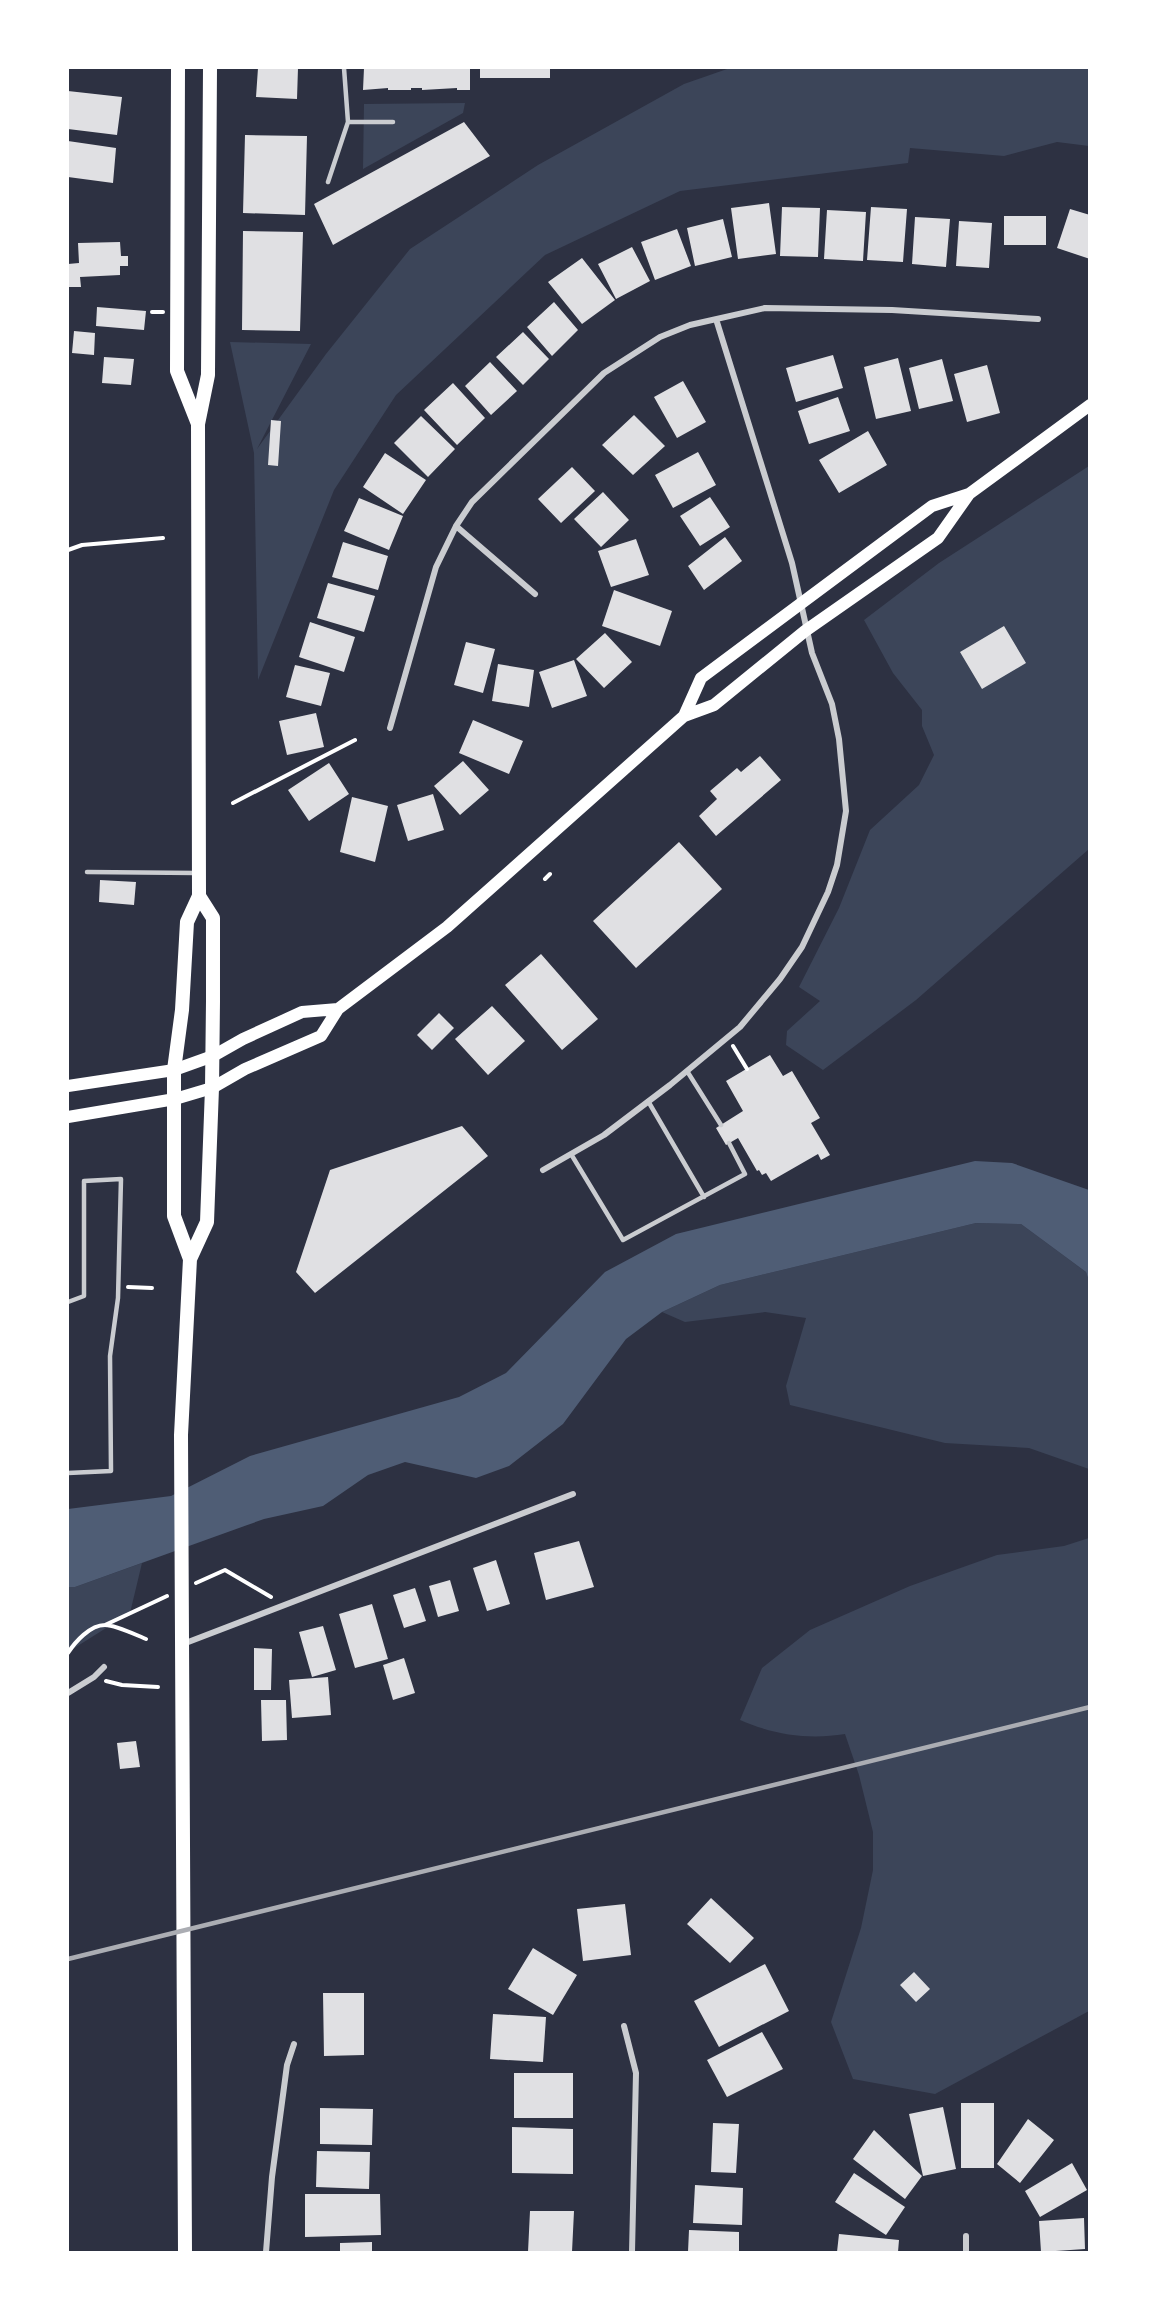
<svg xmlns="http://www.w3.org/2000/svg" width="1157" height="2320" viewBox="0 0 1157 2320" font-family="'Fira Sans',sans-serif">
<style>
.green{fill:#3c4559}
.water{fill:#4f5d75}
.building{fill:#e0e0e3}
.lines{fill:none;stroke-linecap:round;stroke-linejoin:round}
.path{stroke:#fff;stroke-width:4}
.service{stroke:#caccd0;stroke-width:4.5}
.minor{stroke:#caccd0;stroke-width:6}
.secondary{stroke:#fff;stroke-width:12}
.primary{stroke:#fff;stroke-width:14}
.rail{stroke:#abadb3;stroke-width:4.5}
</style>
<rect width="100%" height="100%" fill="#2d3142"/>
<path class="green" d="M730 68H1089V146L1057 142 1004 156 910 148 908 163 680 191 545 255 396 395 334 490 258 680 254 453 230 342 311 344 257 449 326 354 410 249 538 165 684 84Z
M465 103 463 113 363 169 364 104Z
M1089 466V849L916 1000 823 1070 786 1045 787 1031 820 1001 799 987 839 908 870 830 919 785 934 755 922 726V710L893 673 864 620 939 563Z
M976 1223 1021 1224 1086 1272 1089 1281V1469L1029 1448 945 1443 790 1405 786 1386 806 1318 765 1312 685 1322 662 1312 720 1285Z
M1089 1538V2011L935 2094 853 2079 831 2022 861 1928 873 1870V1832L859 1775 845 1734C809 1740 774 1735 740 1720L762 1668 810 1630 910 1586 997 1555 1064 1546Z
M142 1563 130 1613 68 1652V1587H75Z"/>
<path class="water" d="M975 1161 1012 1163 1089 1190V1281L1086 1272 1021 1224 976 1223 720 1285 662 1312 626 1339 563 1424 509 1466 476 1478 405 1462 368 1475 323 1506 264 1519 75 1587H68V1509L171 1496 250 1456 459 1397 506 1373 605 1272 676 1234Z"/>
<path class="building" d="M258 68H298L297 99 256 97Z
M364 68H470V90H457V88L422 90V88H411V90H388V88L363 90Z
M480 68H550V78H480Z
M68 91 122 97 117 135 68 129Z
M464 122 490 156 333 245 314 204Z
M245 135 307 136 305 215 243 213Z
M68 141 116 148 113 183 68 177Z
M769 203 776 254 738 259 731 208Z
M782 207 820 208 818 257 780 256Z
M871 207 907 209 903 262 867 260Z
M1070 209 1090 215V259L1057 248Z
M827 210 866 212 863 261 824 259Z
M1004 216H1046V245H1004Z
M915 217 950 219 946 267 912 264Z
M723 219 732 257 695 266 687 228Z
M959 221 992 223 989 268 956 266Z
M677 229 691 266 655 280 641 242Z
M243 231 303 232 300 331 242 330Z
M120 242 121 256H128V266H120V275L80 277 81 287H68V264L79 263 78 243Z
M632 247 650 281 616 299 598 264Z
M582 258 615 300 582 324 548 282Z
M554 302 578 330 552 356 527 327Z
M97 307 146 311 144 330 96 326Z
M74 331 95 333 94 355 72 353Z
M523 332 549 359 523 385 496 357Z
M833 355 843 388 796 402 786 368Z
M104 357 134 359 131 385 102 383Z
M898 358 911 411 876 419 864 367Z
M942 359 953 401 919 409 909 368Z
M490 362 517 391 491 415 465 386Z
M987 365 1000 413 967 422 954 374Z
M683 381 706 422 677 438 654 397Z
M453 383 485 418 457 445 424 410Z
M838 397 850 431 809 444 798 411Z
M634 415 665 446 633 475 602 445Z
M421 416 455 449 428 477 394 443Z
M271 420 281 421 278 466 268 465Z
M868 431 887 465 839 493 819 460Z
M698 452 716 485 673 508 655 475Z
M385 453 426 480 403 514 363 487Z
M572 467 595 491 561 523 538 499Z
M603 492 629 520 601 547 574 519Z
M710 497 730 527 700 546 680 516Z
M359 498 403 516 389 550 344 531Z
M725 537 742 561 704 590 688 566Z
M636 539 649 575 611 587 598 551Z
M343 542 388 556 378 590 332 577Z
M328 583 375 596 364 632 317 618Z
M614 590 672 611 660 646 602 626Z
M310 622 355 637 344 672 299 657Z
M1004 626 1026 663 982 689 960 652Z
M605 633 632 662 604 688 576 659Z
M466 642 495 649 483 693 454 685Z
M574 660 587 696 552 708 539 672Z
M498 664 534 670 529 707 492 701Z
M295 665 330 673 321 706 286 697Z
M316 713 324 747 287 755 279 721Z
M473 720 523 741 509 774 459 753Z
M760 756 781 780 716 836 699 816 717 799 710 791 737 768 741 772Z
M463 761 489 790 460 815 434 786Z
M329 763 349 794 309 821 288 790Z
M433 794 444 830 408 841 397 805Z
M352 797 388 806 375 862 340 852Z
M679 842 722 889 636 968 593 921Z
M100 880 136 882 134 905 99 902Z
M541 954 598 1019 562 1050 505 985Z
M492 1006 525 1041 488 1075 455 1039Z
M439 1013 454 1028 432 1050 417 1035Z
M770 1055 783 1076 792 1071 820 1118 811 1123 830 1155 821 1160 818 1154 771 1181 766 1173 762 1175 759 1170 757 1171 738 1138 726 1145 716 1128 743 1111 726 1081Z
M462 1126 488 1156 315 1293 296 1272 330 1170Z
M579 1541 594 1587 546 1600 534 1553Z
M496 1560 510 1604 487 1611 473 1568Z
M450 1580 459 1611 438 1617 429 1586Z
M415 1588 426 1621 404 1628 393 1595Z
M372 1604 388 1659 355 1668 339 1614Z
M323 1626 336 1670 312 1677 299 1632Z
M254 1648 272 1649 271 1690H254Z
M404 1658 415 1693 393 1700 383 1665Z
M328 1677 331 1715 292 1718 289 1680Z
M261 1700H286L287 1740 262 1741Z
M136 1741 140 1767 120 1769 117 1743Z
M711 1898 754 1938 730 1963 687 1924Z
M625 1904 631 1955 583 1961 577 1909Z
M533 1948 577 1975 553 2015 508 1989Z
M765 1964 789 2011 719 2047 694 2001Z
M914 1972 930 1989 916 2002 900 1985Z
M323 1993H364V2055L324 2056Z
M493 2014 546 2017 543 2062 490 2059Z
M762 2032 783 2069 727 2097 707 2060Z
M514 2073H573V2118H514Z
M961 2103H994V2168H961Z
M943 2107 956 2169 923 2176 909 2114Z
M320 2108 373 2109 372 2145 320 2144Z
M1028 2119 1054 2140 1020 2183 997 2164Z
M713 2123 739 2124 736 2173 711 2172Z
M512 2127 573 2129V2174L512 2173Z
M874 2130 922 2176 905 2199 853 2159Z
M317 2151 370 2152 369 2189 316 2187Z
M1072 2163 1087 2190 1040 2217 1025 2191Z
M854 2173 905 2207 886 2235 835 2202Z
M695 2185 743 2188 742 2225 693 2223Z
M305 2194H380L381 2235 305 2237Z
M530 2211H574L572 2252H528Z
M1084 2218 1085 2249 1041 2252 1039 2221Z
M689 2230 739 2232V2252H688Z
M839 2234 899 2240 898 2252H837Z
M372 2242V2252H340V2243Z"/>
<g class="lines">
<path class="path" d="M152 312H163
M68 550 82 545 163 538
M233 803 355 740
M545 879 550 874
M733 1046 747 1069
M128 1287 152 1288
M196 1583 225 1570 271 1597
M105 1625 167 1596
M68 1653C75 1642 90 1625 105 1625 116 1625 136 1635 146 1639
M106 1681 122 1685 158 1687"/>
<path class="service" d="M348 122H393
M328 182 348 122 344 68
M87 872 196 873
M687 1071 721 1125
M648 1101 704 1197
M571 1154 623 1240 745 1174 729 1143
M68 1302 84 1296V1181L121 1179 118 1298 110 1356 111 1471 68 1473"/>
<path class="minor" d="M456 526 535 594
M390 728 436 567 456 526 472 502 604 373 660 337 690 325 765 308 892 310 1038 319
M543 1170 604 1135 670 1085 740 1027 780 979 802 947 828 892 837 865 846 811 839 739 832 704 812 653 792 563 716 319
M183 1644 573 1494
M68 1693 94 1677 104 1667
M624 2026 636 2073 632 2252
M266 2252 272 2177 287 2065 294 2044
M966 2252V2236"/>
<path class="secondary" d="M684 716 701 678 932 506 969 494
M68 1086 174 1070 213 1056 243 1039 302 1012 338 1009
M68 1117 175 1099 212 1088 245 1069 321 1036 338 1009 447 927 684 716 714 705 805 631 938 538 969 494 1090 405"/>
<path class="primary" d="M178 68 177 371 198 424
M190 1259 174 1216V1070L182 1010 187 922 199 896 198 424 208 375 210 68
M185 2252 181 1435 190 1259 207 1222 212 1088 213 1001V918L199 896"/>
<path class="rail" d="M68 1959 1090 1707"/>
</g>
<rect width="1157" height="2320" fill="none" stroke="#ffffff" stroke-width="138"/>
</svg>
